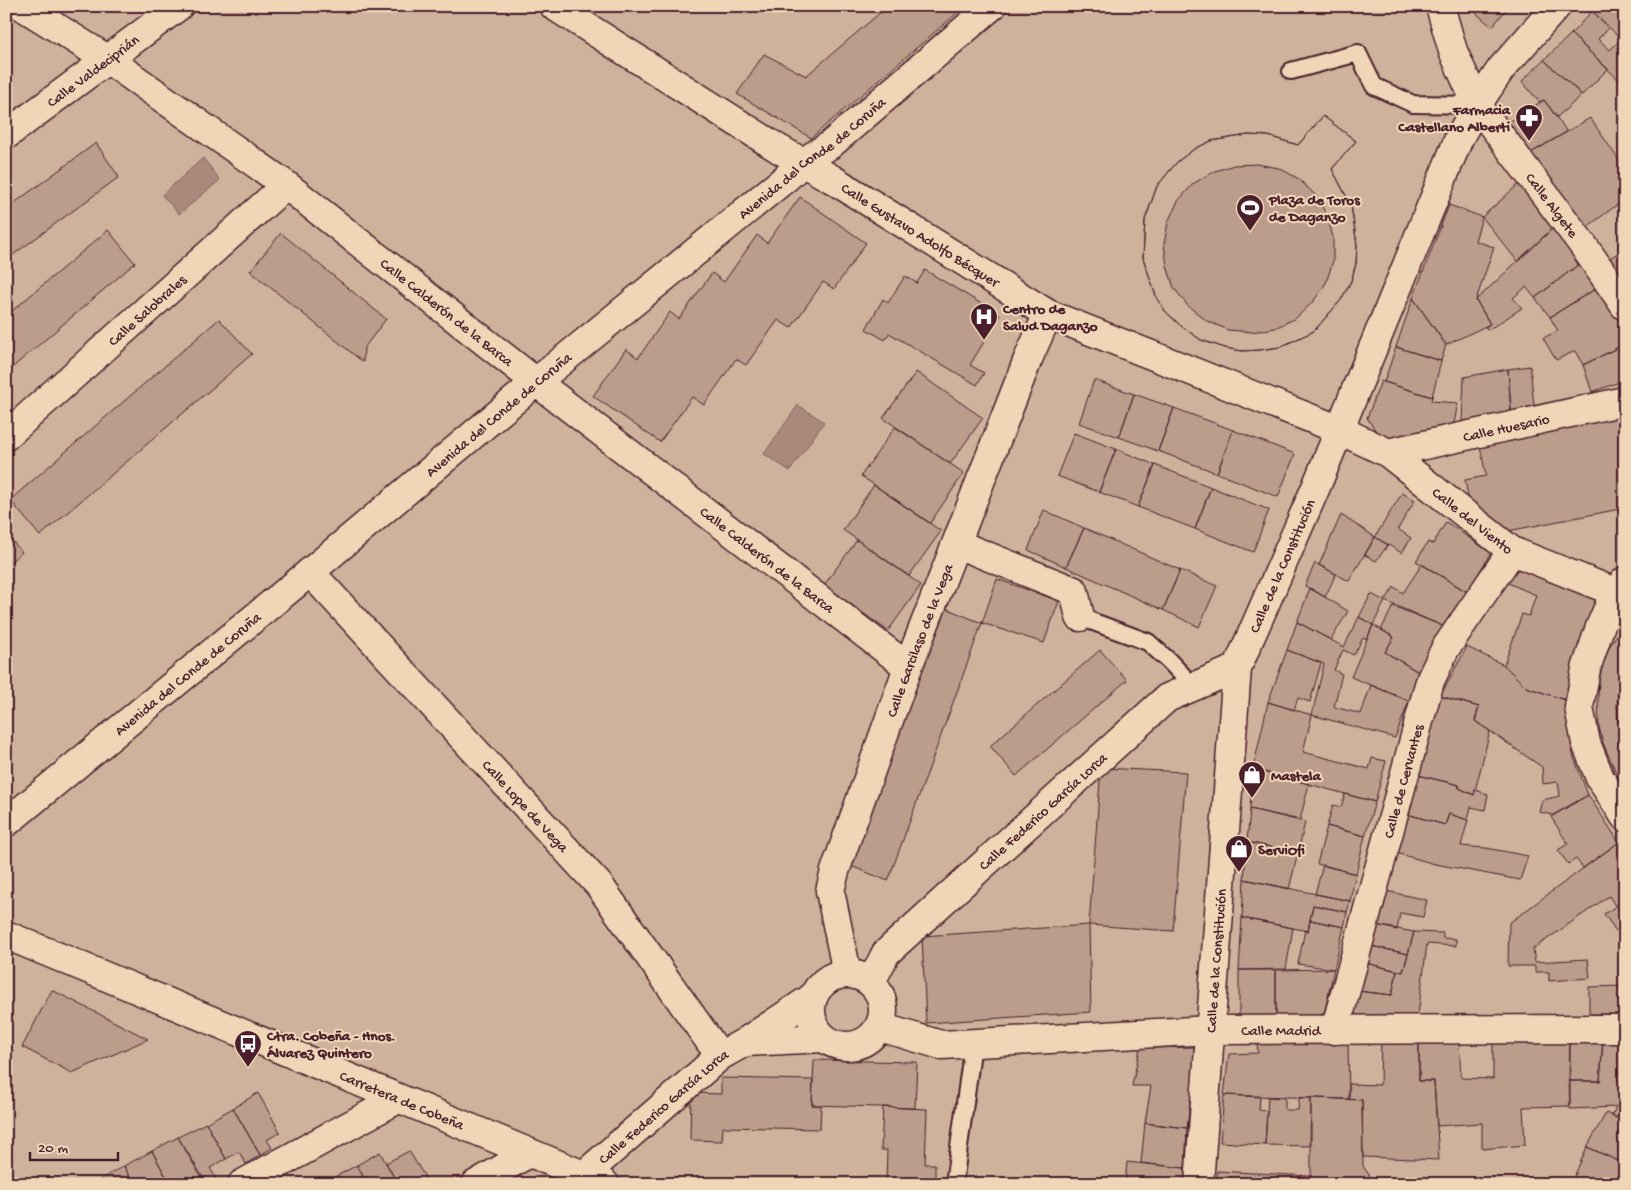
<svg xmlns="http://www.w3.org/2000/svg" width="1631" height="1190" viewBox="0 0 1631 1190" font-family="'Gochi Hand',sans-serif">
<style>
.green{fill:#ceb29c;stroke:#8c6864}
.water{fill:#aa897c;stroke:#845f5c}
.building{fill:#bc9d8c;stroke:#4a1f2b;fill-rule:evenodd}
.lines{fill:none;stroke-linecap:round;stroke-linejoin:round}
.lane-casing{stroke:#4a1f2b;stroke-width:20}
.street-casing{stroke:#4a1f2b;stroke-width:31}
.secondary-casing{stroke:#4a1f2b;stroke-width:31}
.lane{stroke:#efd6b7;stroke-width:16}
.street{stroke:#efd6b7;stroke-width:28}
.secondary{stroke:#efd6b7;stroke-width:28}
.labels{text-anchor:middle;stroke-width:4;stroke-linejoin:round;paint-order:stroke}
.street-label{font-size:15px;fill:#4a1f2b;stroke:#efd6b7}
.poi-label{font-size:15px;font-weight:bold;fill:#4a1f2b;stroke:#efd6b7;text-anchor:start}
</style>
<rect width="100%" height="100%" fill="#e8cfb1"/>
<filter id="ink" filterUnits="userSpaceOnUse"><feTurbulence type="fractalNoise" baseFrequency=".02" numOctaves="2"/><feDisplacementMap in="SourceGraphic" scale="10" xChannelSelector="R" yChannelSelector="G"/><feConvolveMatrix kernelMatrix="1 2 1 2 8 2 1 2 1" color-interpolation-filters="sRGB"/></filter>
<g filter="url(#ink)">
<path class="green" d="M6 6H1625V1184H6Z"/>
<path class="water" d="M203 158 220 180 179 214 162 195Z
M798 405 824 422 790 471 764 454Z"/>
<path class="building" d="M888 6H960L962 9 811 138 737 94 764 54 806 76Z
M1468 6H1509L1492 27Z
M1596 6H1625V35L1621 39 1592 11Z
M1592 11 1609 28 1598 39 1610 50 1621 39 1625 42V86L1571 34Z
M1571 34 1608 69 1582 95 1544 60Z
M1544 60 1582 95 1557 117 1544 100 1539 102 1522 81Z
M1544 100 1567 132 1529 154 1509 122Z
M1323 116 1356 141 1332 169 1351 205 1357 245 1356 264 1351 281 1341 300 1314 331 1280 347 1260 350 1242 351 1225 348 1201 340 1181 326 1166 312 1157 299 1143 258 1145 220 1157 186 1177 162 1194 149 1211 141 1248 135 1268 136 1298 145ZM1257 164 1279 168 1299 179 1315 195 1327 215 1333 237V261L1326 283 1313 302 1296 318 1275 328 1252 332 1228 330 1207 321 1188 306 1174 288 1167 266 1164 244 1168 222 1178 201 1193 184 1212 172 1234 165Z
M1323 116 1356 141 1332 169 1351 205 1357 245 1356 264 1351 281 1341 300 1314 331 1280 347 1260 350 1242 351 1225 348 1201 340 1181 326 1166 312 1157 299 1143 258 1145 220 1157 186 1177 162 1194 149 1211 141 1248 135 1268 136 1298 145Z
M1590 118 1625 169V199L1583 230 1529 154Z
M96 143 119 177 6 260V209Z
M1520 183 1556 225 1518 262 1482 217Z
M800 197 866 243 834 289 823 282 791 328 778 320 746 365 736 359 704 405 692 397 660 442 593 396 626 349 638 358 670 312 679 319 712 273 724 282 757 235 767 243Z
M1449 205 1482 217 1475 241 1494 247 1476 300 1490 324 1446 345 1413 298Z
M1556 225 1583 261 1535 298 1526 287 1513 298 1522 308 1488 330 1485 327 1490 324 1476 300Z
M108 230 135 263 6 373V316Z
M281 233 386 319 364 348 363 362 250 271Z
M1625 249V289L1606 260Z
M1583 261 1600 286 1550 317 1535 298Z
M925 270 1000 315 970 365 984 373 977 385 889 333 885 340 866 329 883 299 888 303 905 276 917 283Z
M1600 286 1625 325V344L1583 365 1575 351 1556 360 1543 338 1558 331 1550 317Z
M1413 298 1446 345 1441 361 1396 347Z
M219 319 252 354 40 536 10 500Z
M1625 344V380L1592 392 1583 365Z
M1396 347 1441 361 1432 397 1384 382Z
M1530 366 1534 406 1511 411 1508 369Z
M1508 369 1511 411 1462 423 1464 377Z
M916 372 983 418 950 464 883 418Z
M1094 380 1134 394 1119 437 1079 423Z
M1381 381 1432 397 1431 401 1458 403 1453 428 1382 440 1367 418Z
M1134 394 1174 408 1158 451 1119 437Z
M1174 408 1233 430 1217 473 1158 451Z
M1625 411V508L1498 533 1470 508 1465 480 1486 476 1479 441Z
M895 427 964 473 930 523 861 476Z
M1233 430 1295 454 1278 497 1217 473Z
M1074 433 1116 449 1099 492 1057 476Z
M1116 449 1155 465 1138 507 1099 492Z
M1155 465 1211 487 1195 529 1138 507Z
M874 485 941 531 909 576 843 530Z
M1211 487 1269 510 1253 552 1195 529Z
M1402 493 1415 500 1398 529 1411 538 1402 553 1375 537Z
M1044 510 1084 528 1066 567 1028 550Z
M1341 515 1375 537 1349 581 1319 565Z
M1446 522 1491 553 1467 592 1416 561 1428 542 1433 544Z
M1084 528 1180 570 1163 610 1066 567Z
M6 534 22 552 6 566Z
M1375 537 1388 545 1376 561 1365 555Z
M857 540 921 585 888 631 824 585Z
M1315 563 1336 574 1325 597 1305 586Z
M1422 564 1467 592 1445 627 1385 601 1394 587 1403 593Z
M1513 564 1598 596 1565 700 1526 687 1504 665 1522 614 1529 616 1536 595 1503 581Z
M1180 570 1217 586 1199 627 1163 610Z
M997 579 1059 601 1044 643 982 623Z
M1310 588 1348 611 1331 640 1297 622Z
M1371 594 1385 601 1373 625 1359 617Z
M1393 606 1445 627 1420 673 1385 652 1394 637 1381 630Z
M945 608 982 623 888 881 846 864Z
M1359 617 1373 625 1367 639 1363 638 1354 655 1343 650 1334 670 1342 674 1334 707 1361 714 1371 685 1409 701 1395 738 1312 715 1324 664 1287 650 1297 622 1344 647Z
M1625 622V664L1618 687 1617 705 1618 723 1625 743V771L1618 777 1603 743 1599 727 1598 699 1599 680 1603 664 1609 647Z
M1373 625 1394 637 1385 652 1420 673 1409 701 1351 677Z
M1467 647 1504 665 1526 687 1565 700 1573 755 1588 795 1553 815 1539 812 1542 800 1560 796 1558 782 1543 784 1542 767 1475 721 1479 707 1440 696Z
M1100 650 1127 680 1016 776 990 746Z
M1287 650 1321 663 1310 702 1298 698 1294 710 1268 702Z
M1440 696 1479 707 1475 721 1490 731 1474 795 1459 788V785L1418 775Z
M1268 702 1312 715 1303 752 1369 769 1372 758 1386 761 1375 802 1253 769Z
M1101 768 1186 772 1173 931 1089 925Z
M1253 769 1309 784 1300 820 1250 809Z
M1625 771V784L1618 777Z
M1418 775 1459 785V788L1474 795 1475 790 1488 794 1485 810 1471 807 1468 820 1449 814 1445 825 1407 814Z
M1345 794 1375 802 1365 836 1327 826 1333 805 1341 807Z
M1588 795 1619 842 1583 868 1576 859 1568 864 1558 850 1568 844 1551 817Z
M1250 809 1305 822 1298 853 1247 842Z
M1407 814 1445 825 1449 814 1468 820 1461 846 1486 848 1528 856 1520 880 1435 864 1396 853Z
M1327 826 1365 836 1356 874 1317 864Z
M1247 842 1298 853 1289 889 1244 879Z
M1619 842 1625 849V900L1616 907 1609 896 1533 949 1535 962 1588 959 1590 978 1549 981V972H1535V966H1508L1509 923Z
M1323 865 1356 874 1350 901 1315 894Z
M1244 879 1350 901 1347 912 1313 905 1308 931 1242 918Z
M1386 891 1427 900 1423 917 1400 913 1397 930 1376 925Z
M1625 900V925L1616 931 1604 914Z
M1313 905 1347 912 1344 927 1310 920Z
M1242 918 1293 928 1286 969 1239 970Z
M1310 920 1344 927 1334 969 1298 964 1305 930 1308 931Z
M1089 925 1091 1012 926 1023 922 936Z
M1376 925 1414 932 1408 954 1371 946Z
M1414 932 1443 933V938L1456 939V946L1427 944 1418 1015H1352L1358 991 1392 995 1397 971 1403 972Z
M1371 946 1408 954 1403 972 1366 963Z
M1366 963 1397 971 1392 995 1358 991Z
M1334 969 1325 1010 1319 1017 1276 1018V970Z
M1239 970H1276V1018H1239Z
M1625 986V1014H1589V987Z
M52 990 148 1039 72 1073 22 1047Z
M1493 1037 1570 1038V1106L1523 1107 1525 1145 1482 1149V1123L1437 1126 1434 1081H1419V1039L1459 1040 1461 1078 1493 1079Z
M1381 1038 1419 1039V1081H1434L1439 1160 1363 1157 1362 1100 1349 1099V1084L1380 1085Z
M1570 1038 1603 1039 1600 1081H1569Z
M1603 1039H1625V1093L1616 1107 1570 1109 1569 1081H1600Z
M1348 1043 1349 1099 1224 1095 1229 1054 1258 1053 1257 1044Z
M1197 1047 1187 1128 1145 1123 1151 1086H1132L1140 1048Z
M814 1060 917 1062 915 1108 812 1105Z
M721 1078 813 1080 812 1105H821L820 1129 723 1127 722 1141 690 1140 691 1093 721 1094Z
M258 1093 280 1132 267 1140 272 1148 260 1155 233 1108Z
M1625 1093V1121L1611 1116Z
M1224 1095 1260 1097 1259 1110 1267 1111 1265 1145 1220 1142Z
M1268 1097 1285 1098V1110H1298L1299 1098H1311L1310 1146 1265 1145Z
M1311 1098 1362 1100 1363 1166 1375 1184H1311Z
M883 1107 927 1109 925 1164H935V1184H886L887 1150H881Z
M233 1108 260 1155 246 1164 239 1152 226 1159 206 1123Z
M1606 1113 1625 1121V1164L1587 1147Z
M206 1123 226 1159 210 1168 216 1178 207 1184 178 1137Z
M1145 1123 1187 1128 1185 1168 1141 1163Z
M178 1137 205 1184H170L152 1151Z
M1587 1147 1625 1164 1615 1184H1578L1572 1182Z
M152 1151 170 1184H134L124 1166Z
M409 1151 428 1182 425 1184H398L386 1163Z
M380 1152 397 1183 396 1184H367L357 1165Z
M1127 1162 1185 1168 1184 1184H1125Z
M357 1165 367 1184H336L333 1178Z
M124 1166 134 1184 94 1183Z
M1217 1171 1311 1176V1184H1217Z
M1559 1178 1572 1182 1578 1184H1557Z"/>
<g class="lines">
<defs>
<path id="lane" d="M1291 71 1358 53 1374 86 1413 104 1477 105
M1080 617 1148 642 1169 661 1194 687
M954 1184 973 1044"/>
<g id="street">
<path id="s1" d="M22 6 107 59 286 185 536 382 908 667"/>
<path id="s2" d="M554 6 779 149 832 179 1048 314 1340 430 1388 453 1512 551 1615 592"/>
<path id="s3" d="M1440 6 1453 51 1477 105 1583 245 1625 306"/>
<path id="s4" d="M6 135 179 6"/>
<path id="s5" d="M6 436 286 185"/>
<path id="s6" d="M1388 453 1625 401"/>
<path d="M957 544 1074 591 1080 617"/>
<path id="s7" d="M310 572 599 885 720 1056"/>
<path d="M1625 581 1615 592 1600 627 1586 669 1579 707 1586 743 1600 778 1625 817"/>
<path id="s8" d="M6 823 310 572 536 382 786 178 803 162 830 145 992 6"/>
<path id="s9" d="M847 973 830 891 835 871 908 667 1028 359 1048 314"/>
<circle cx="847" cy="1010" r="36"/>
<path id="s10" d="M871 982 886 953 1167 698 1237 668"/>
<path id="s11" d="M880 1027 941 1045 1210 1030 1625 1029"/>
<path id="s12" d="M1335 1030 1430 681 1445 649 1512 551"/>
<path d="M747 1042 824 1038"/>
<path id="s13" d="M584 1175 720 1056 745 1042 813 997"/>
<path d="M242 1184 398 1099"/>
<path d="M476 1184 529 1153"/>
<path id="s14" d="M1199 1184 1237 668 1316 487 1459 138 1477 105 1501 69 1557 6"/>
</g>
<g id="secondary">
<path id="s15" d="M6 935 605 1184"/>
</g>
</defs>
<use href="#lane" class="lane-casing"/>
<use href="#street" class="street-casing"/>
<use href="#secondary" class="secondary-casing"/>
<use href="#lane" class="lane"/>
<use href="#street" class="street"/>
<use href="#secondary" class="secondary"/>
</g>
</g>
<defs>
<symbol id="pharmacy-pin" viewBox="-11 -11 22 30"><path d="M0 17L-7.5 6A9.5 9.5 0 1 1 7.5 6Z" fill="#4a1f2b" stroke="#efd6b7"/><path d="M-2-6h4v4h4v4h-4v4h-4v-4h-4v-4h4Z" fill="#fff"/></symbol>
<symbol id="stadium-pin" viewBox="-11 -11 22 30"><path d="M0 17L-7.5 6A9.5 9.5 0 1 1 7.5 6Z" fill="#4a1f2b" stroke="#efd6b7"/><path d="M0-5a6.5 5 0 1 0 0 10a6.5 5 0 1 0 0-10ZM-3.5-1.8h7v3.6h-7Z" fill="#fff"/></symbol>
<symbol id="hospital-pin" viewBox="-11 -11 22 30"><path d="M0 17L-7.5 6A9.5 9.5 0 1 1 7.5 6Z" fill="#4a1f2b" stroke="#efd6b7"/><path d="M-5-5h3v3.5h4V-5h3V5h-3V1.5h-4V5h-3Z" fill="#fff"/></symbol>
<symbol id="shop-pin" viewBox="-11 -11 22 30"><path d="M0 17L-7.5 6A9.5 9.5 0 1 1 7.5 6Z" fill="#4a1f2b" stroke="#efd6b7"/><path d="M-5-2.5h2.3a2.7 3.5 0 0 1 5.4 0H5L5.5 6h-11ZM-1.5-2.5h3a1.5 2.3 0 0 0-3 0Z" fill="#fff"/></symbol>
<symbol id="bus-pin" viewBox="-11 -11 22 30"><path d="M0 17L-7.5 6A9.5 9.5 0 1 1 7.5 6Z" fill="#4a1f2b" stroke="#efd6b7"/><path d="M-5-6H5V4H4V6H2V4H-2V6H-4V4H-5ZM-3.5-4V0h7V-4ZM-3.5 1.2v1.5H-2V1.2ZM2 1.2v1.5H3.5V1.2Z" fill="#fff"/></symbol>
</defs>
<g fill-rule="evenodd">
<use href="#pharmacy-pin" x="1513" y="102" width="32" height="43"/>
<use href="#stadium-pin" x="1234" y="192" width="32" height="43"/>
<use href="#hospital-pin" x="968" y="301" width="32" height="43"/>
<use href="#shop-pin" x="1236" y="759" width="32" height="43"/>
<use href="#shop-pin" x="1223" y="833" width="32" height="43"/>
<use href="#bus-pin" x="232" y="1028" width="32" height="43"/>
</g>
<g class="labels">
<g class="street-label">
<text dy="5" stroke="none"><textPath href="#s4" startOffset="108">Calle Valdeciprián</textPath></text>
<text dy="5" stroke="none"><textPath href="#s8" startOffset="1045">Avenida del Conde de Coruña</textPath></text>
<text dy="5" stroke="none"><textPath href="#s3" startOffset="231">Calle Algete</textPath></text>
<text dy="5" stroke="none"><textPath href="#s2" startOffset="432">Calle Gustavo Adolfo Bécquer</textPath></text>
<text dy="5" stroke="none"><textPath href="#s5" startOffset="189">Calle Salobrales</textPath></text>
<text dy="5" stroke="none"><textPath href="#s1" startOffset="524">Calle Calderón de la Barca</textPath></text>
<text dy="5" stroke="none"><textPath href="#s8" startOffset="640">Avenida del Conde de Coruña</textPath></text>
<text dy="5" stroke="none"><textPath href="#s6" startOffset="121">Calle Huesario</textPath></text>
<text dy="5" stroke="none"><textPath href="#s2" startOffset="1058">Calle del Viento</textPath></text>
<text dy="5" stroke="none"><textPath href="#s1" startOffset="929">Calle Calderón de la Barca</textPath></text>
<text dy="5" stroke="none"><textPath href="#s14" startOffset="629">Calle de la Constitución</textPath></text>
<text dy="5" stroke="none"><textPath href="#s9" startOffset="350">Calle Garcilaso de la Vega</textPath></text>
<text dy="5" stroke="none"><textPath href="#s8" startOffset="235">Avenida del Conde de Coruña</textPath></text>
<text dy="5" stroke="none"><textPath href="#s12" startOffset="258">Calle de Cervantes</textPath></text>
<text dy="5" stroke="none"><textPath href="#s7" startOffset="318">Calle Lope de Vega</textPath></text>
<text dy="5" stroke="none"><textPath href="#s10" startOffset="244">Calle Federico García Lorca</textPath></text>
<text dy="5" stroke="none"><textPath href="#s14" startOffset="224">Calle de la Constitución</textPath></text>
<text dy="5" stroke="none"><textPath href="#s11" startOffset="404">Calle Madrid</textPath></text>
<text dy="5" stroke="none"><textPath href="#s15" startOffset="429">Carretera de Cobeña</textPath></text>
<text dy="5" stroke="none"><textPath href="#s13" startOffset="105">Calle Federico García Lorca</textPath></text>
</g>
<g class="poi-label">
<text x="1510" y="114" text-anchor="end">Farmacia<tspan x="1510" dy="17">Castellano Alberti</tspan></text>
<text x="1269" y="204">Plaza de Toros<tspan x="1269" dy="17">de Daganzo</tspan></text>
<text x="1003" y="313">Centro de<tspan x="1003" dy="17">Salud Daganzo</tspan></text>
<text x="1271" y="780">Mastela</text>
<text x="1258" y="854">ServiOfi</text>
<text x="267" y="1040">Ctra. Cobeña - Hnos.<tspan x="267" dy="17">Álvarez Quintero</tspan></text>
</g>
</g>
<rect width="1631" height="1190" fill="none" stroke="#efd6b7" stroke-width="25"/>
<rect x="12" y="12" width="1606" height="1165" fill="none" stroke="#4a1f2b" stroke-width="2" filter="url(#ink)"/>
<path d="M30 1152v8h88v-8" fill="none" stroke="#4a1f2b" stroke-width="2.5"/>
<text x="38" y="1152" font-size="15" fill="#4a1f2b" stroke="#efd6b7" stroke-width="4" paint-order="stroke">20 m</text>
</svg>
